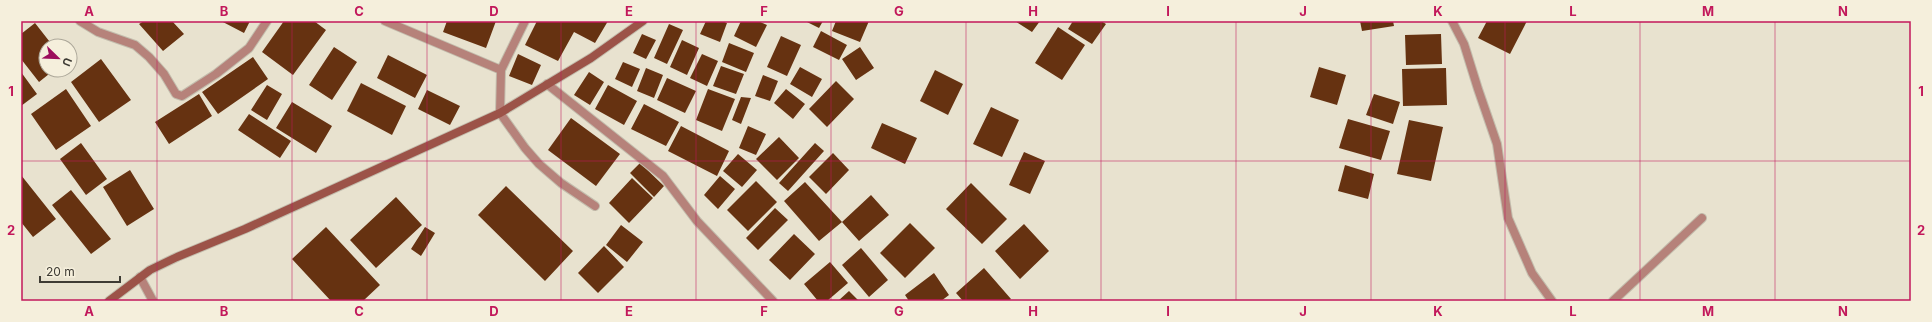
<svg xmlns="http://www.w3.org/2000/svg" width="1932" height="322" viewBox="0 0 1932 322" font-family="Inter,sans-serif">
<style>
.building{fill:#663211}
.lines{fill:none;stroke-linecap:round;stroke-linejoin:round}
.street-casing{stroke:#c3bdad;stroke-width:10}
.secondary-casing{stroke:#c3bdad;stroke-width:10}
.street{stroke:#b6827a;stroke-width:8}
.secondary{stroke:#9c5348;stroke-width:8}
.grid{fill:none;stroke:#c2185b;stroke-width:1;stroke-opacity:0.55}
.neatline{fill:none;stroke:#c2185b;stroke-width:1.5}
.grid-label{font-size:13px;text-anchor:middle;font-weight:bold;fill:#c2185b}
</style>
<rect width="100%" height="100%" fill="#e8e2cf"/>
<path class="building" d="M144 21H172L184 34 163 51 139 24Z
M221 21H250L244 33Z
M284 21H314L326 30 293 75 262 52Z
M447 21H496L486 48 443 32Z
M537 21H608L595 43 574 32 558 61 525 45Z
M706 21H722L727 23 720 42 700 34Z
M741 21H758L767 25 756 47 734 36Z
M805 21H823L819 28Z
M836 21H869L860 42 832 31Z
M1015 21H1040L1032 32Z
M1073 21H1101L1106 24 1092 44 1068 29Z
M1360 21H1393L1394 26 1362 31Z
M1487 21H1527L1510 54 1478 38Z
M35 23 53 46H46V70H54L39 82 21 59V34Z
M669 24 683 30 667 64 654 58Z
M1058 27 1085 45 1062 80 1035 63Z
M821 31 847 45 839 60 813 47Z
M642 34 656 40 646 59 633 53Z
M1441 34 1442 64 1406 65 1405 35Z
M781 36 801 45 787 76 767 67Z
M682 40 699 48 687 75 670 67Z
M729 43 754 53 746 72 722 62Z
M334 47 357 62 332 100 309 85Z
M860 47 874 68 856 80 842 59Z
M518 54 541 65 532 85 509 76Z
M702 54 718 61 707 86 690 78Z
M388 55 427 75 415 98 377 78Z
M253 57 268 79 218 114 202 92Z
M101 59 131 100 99 122 71 82Z
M623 62 640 69 632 87 615 79Z
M721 66 744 74 736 94 713 86Z
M800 67 822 79 812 97 790 84Z
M1319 67 1346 75 1337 105 1310 97Z
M646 68 663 75 654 98 637 91Z
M1446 68 1447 105 1403 106 1402 69Z
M935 70 963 84 948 115 920 101Z
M21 72 37 94 21 106Z
M589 72 604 82 590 105 574 95Z
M763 75 778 81 770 101 755 96Z
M667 78 696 91 685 113 657 100Z
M836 81 854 99 827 127 809 109Z
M361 83 406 106 392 135 347 111Z
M267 85 282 94 267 120 251 110Z
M608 85 637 101 624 125 595 109Z
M66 89 91 126 56 150 31 114Z
M708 89 735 99 722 131 696 120Z
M786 89 805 104 793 119 774 103Z
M427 90 460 106 450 125 418 109Z
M199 94 212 116 169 144 155 122Z
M1374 94 1400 102 1393 124 1366 115Z
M741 97 751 98 741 124 732 120Z
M292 102 332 126 316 153 276 128Z
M644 104 679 122 666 146 631 129Z
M991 107 1019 120 1002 157 973 144Z
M249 114 291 141 280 158 238 130Z
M571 118 620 154 596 186 548 150Z
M1348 119 1390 131 1381 160 1339 148Z
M1409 120 1443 127 1431 181 1397 174Z
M882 123 917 138 905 164 871 148Z
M681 126 729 151 717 176 668 151Z
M748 126 766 134 756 155 739 148Z
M779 137 799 158 777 180 756 159Z
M81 143 107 179 86 195 60 159Z
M815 143 824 151 788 191 779 183Z
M1024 152 1045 161 1030 194 1009 185Z
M833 153 849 170 826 194 809 177Z
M738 154 757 170 742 187 723 171Z
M640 163 664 186 654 197 630 173Z
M1345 165 1374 174 1368 199 1338 191Z
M130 170 154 209 127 226 103 187Z
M21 175 56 219 33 237 21 222Z
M720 176 735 189 718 209 704 195Z
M632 178 653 198 629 223 609 203Z
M756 181 777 202 748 231 727 210Z
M805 182 842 222 871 195 889 215 859 241 842 222 819 241 784 201Z
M971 183 1007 219 982 244 946 209Z
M506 186 573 251 545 281 478 215Z
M71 190 111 239 91 254 52 205Z
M396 197 422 225 376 268 350 240Z
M775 208 788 220 758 250 746 238Z
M910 223 935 248 905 278 880 253Z
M1024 224 1049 251 1020 279 995 251Z
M621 225 643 242 627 262 606 245Z
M326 227 380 285 363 301H331L292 259Z
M425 227 435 233 421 256 411 249Z
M794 234 815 254 790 280 769 260Z
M604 246 624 267 598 293 578 273Z
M861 248 888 280 869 297 842 265Z
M830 262 848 283 827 301H818L804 284Z
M984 268 1011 299 1008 301H963L956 293Z
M934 273 949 295 941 301H909L905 295Z
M849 291 859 301H838Z"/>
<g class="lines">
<defs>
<path id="street" d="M80 21 98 32 135 45 149 57 164 74 176 94 182 96 216 74 249 48 267 21
M385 21 501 70
M525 21 501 70 500 113 525 148 539 164 561 183 595 206
M1452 21 1464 44 1478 89 1497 144 1508 218 1532 273 1552 301
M547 84 663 176 697 221 773 301
M140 277 153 301
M1613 301 1702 218"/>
<path id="secondary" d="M109 301 150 270 177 257 245 229 500 113 591 58 643 21"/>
</defs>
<use href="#street" class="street-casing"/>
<use href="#secondary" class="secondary-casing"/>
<use href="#street" class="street"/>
<use href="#secondary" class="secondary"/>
</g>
<path class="grid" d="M157 21V301M292 21V301M427 21V301M561 21V301M696 21V301M831 21V301M966 21V301M1101 21V301M1236 21V301M1371 21V301M1505 21V301M1640 21V301M1775 21V301M21 161H1911"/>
<rect width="1932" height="322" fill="none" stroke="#f5efdc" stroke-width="44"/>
<g transform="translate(58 58) rotate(113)"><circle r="19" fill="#f5efdc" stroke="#aca799"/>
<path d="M0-3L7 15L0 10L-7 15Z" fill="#9c0d5c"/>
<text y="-6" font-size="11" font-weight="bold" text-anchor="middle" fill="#3e3b34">U</text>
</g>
<path d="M40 276v6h80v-6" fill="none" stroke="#3e3b34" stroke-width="2"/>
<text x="46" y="276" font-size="12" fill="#3e3b34" stroke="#f5efdc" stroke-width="3" paint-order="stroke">20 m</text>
<rect x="22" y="22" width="1888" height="278" class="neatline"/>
<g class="grid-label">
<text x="89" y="16">A</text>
<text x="224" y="16">B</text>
<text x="359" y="16">C</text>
<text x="494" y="16">D</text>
<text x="629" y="16">E</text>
<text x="764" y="16">F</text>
<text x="899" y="16">G</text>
<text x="1033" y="16">H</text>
<text x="1168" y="16">I</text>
<text x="1303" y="16">J</text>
<text x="1438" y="16">K</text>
<text x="1573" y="16">L</text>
<text x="1708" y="16">M</text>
<text x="1843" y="16">N</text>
<text x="11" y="96">1</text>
<text x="1921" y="96">1</text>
<text x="11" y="235">2</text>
<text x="1921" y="235">2</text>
<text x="89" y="316">A</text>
<text x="224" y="316">B</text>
<text x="359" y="316">C</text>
<text x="494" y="316">D</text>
<text x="629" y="316">E</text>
<text x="764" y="316">F</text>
<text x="899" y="316">G</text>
<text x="1033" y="316">H</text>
<text x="1168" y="316">I</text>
<text x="1303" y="316">J</text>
<text x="1438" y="316">K</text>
<text x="1573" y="316">L</text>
<text x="1708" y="316">M</text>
<text x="1843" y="316">N</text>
</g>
</svg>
